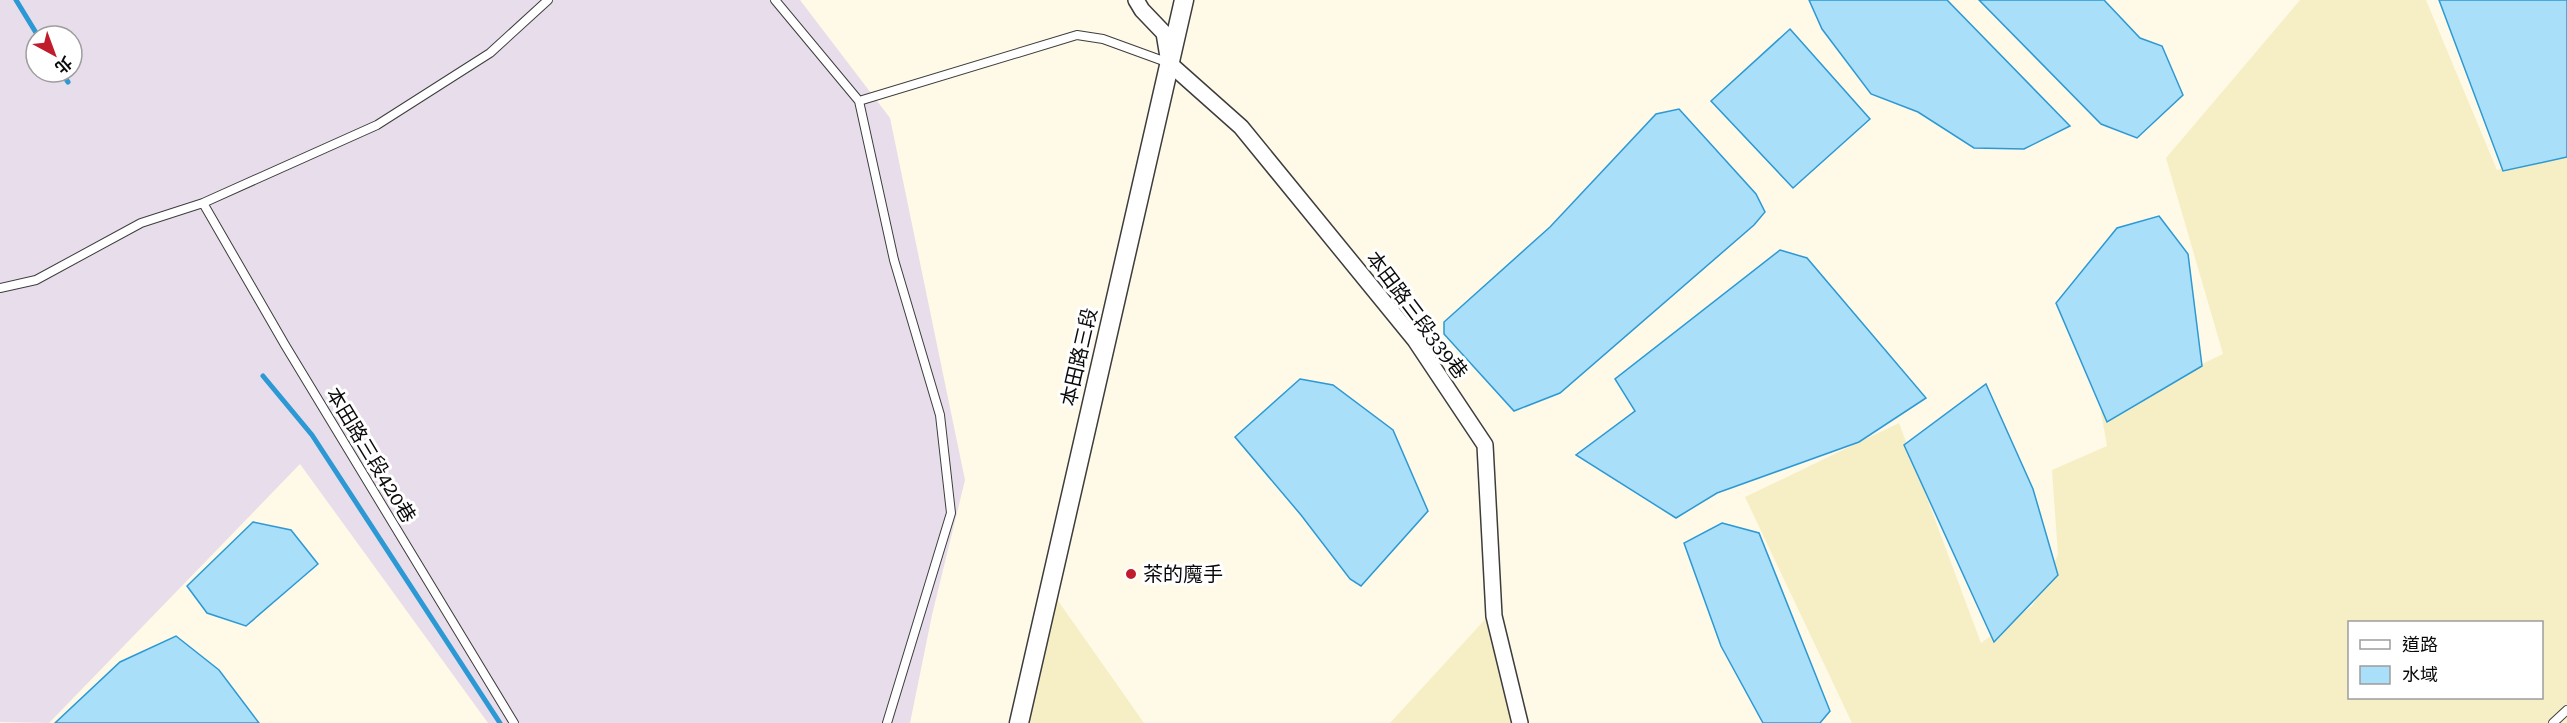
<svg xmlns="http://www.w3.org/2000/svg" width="2567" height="723" viewBox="0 0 2567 723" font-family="'Roboto Serif','Noto Sans TC',serif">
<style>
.industrial{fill:#e8ddea;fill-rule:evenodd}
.farmland{fill:#f6efc6;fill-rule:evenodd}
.water{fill:#a9dff9;stroke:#2c99d4;stroke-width:1.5}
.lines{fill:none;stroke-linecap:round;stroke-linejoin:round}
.stream{stroke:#2c99d4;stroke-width:5}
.service-casing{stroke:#3d3d3d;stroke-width:10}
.minor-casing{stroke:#3d3d3d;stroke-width:18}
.tertiary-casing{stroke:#3d3d3d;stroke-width:21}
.service{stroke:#fff;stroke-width:8}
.minor{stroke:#fff;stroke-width:15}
.tertiary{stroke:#fff;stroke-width:18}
.poi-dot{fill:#c01c2c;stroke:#fff;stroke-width:2}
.labels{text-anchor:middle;stroke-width:6;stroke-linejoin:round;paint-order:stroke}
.street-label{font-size:20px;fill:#0a0a0a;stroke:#fff}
.poi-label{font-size:20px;fill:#0a0a0a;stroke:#fff;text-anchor:start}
</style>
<rect width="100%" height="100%" fill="#fff9e7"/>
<path class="industrial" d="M0 0H800L890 118 965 480 932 615 910 723H488L300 464 49 723 0 722ZM36 36H72V72H36Z"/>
<path class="farmland" d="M2300 0H2426L2497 170 2556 150 2567 156V723H1852L1745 497 1899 423 1981 643 2032 606 2058 555 2052 470 2107 446 2101 412 2223 354 2166 158ZM2350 622H2542V698H2350Z
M1042 578 1144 723H1012Z
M1490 614 1520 723H1390Z"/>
<path class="water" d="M1809 0H1947L2070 126 2024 149 1974 148 1918 112 1871 94 1822 29Z
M1979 0H2104L2140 38 2162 46 2183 95 2137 138 2101 124Z
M2439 0H2567V157L2503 171Z
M1790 29 1870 119 1793 188 1711 101Z
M1679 109 1756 194 1765 212 1754 225 1560 393 1514 411 1444 334V322L1550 227 1656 114Z
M2159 216 2188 254 2202 366 2107 422 2056 303 2117 228Z
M1780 250 1807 258 1926 398 1859 442 1717 493 1676 518 1576 455 1635 411 1615 379Z
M1300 379 1333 385 1393 430 1428 511 1361 586 1350 579 1301 515 1235 437Z
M1986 384 2033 489 2058 575 1994 642 1904 445Z
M253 522 291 530 318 564 246 626 207 613 187 586Z
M1722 523 1759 533 1830 711 1820 723H1763L1721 646 1684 543Z
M176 636 219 670 259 723H55L120 662Z"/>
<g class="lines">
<path class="stream" d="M16 0 38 36
M61 72 68 82
M263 376 312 435 500 723"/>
<defs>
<path id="service" d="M775 0 859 101
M203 203 285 345 514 723
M0 288 36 280 141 223 203 203 377 125 490 53 548 0
M887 723 951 513 940 415 894 260 859 101 1077 35 1103 39 1169 63
M2553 723 2567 710"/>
<path id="minor" d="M1136 0 1142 10 1164 33 1169 63 1241 127 1415 340 1485 445 1494 616 1520 723"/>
<path id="tertiary" d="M1019 723 1184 0"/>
</defs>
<use href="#service" class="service-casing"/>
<use href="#minor" class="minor-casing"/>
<use href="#tertiary" class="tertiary-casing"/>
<use href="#service" class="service"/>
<use href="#minor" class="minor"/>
<use href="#tertiary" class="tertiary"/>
</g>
<circle class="poi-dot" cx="1131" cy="574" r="6"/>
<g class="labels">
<g class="street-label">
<text transform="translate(1417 315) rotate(53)" y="7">本田路三段339巷</text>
<text transform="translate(1079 357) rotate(-77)" y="7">本田路三段</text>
<text transform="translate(371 455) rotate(59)" y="7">本田路三段420巷</text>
</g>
<g class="poi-label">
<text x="1143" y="581">茶的魔手</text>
</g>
</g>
<rect x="2348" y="621" width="195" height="78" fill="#ffffff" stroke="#9d9d9d" stroke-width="1.5"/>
<rect x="2360" y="640" width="30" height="9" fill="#ffffff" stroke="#9d9d9d" stroke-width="1.5"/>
<text x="2402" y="651" font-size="18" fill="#0a0a0a">道路</text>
<rect x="2360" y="666" width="30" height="18" fill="#a9dff9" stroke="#9d9d9d" stroke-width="1.5"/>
<text x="2402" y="681" font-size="18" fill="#0a0a0a">水域</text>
<g transform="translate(54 54) rotate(139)"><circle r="28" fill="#ffffff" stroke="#9d9d9d" stroke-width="1.5"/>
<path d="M0-4.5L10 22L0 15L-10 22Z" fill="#c01c2c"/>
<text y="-9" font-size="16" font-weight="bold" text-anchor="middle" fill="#0a0a0a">北</text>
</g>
</svg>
